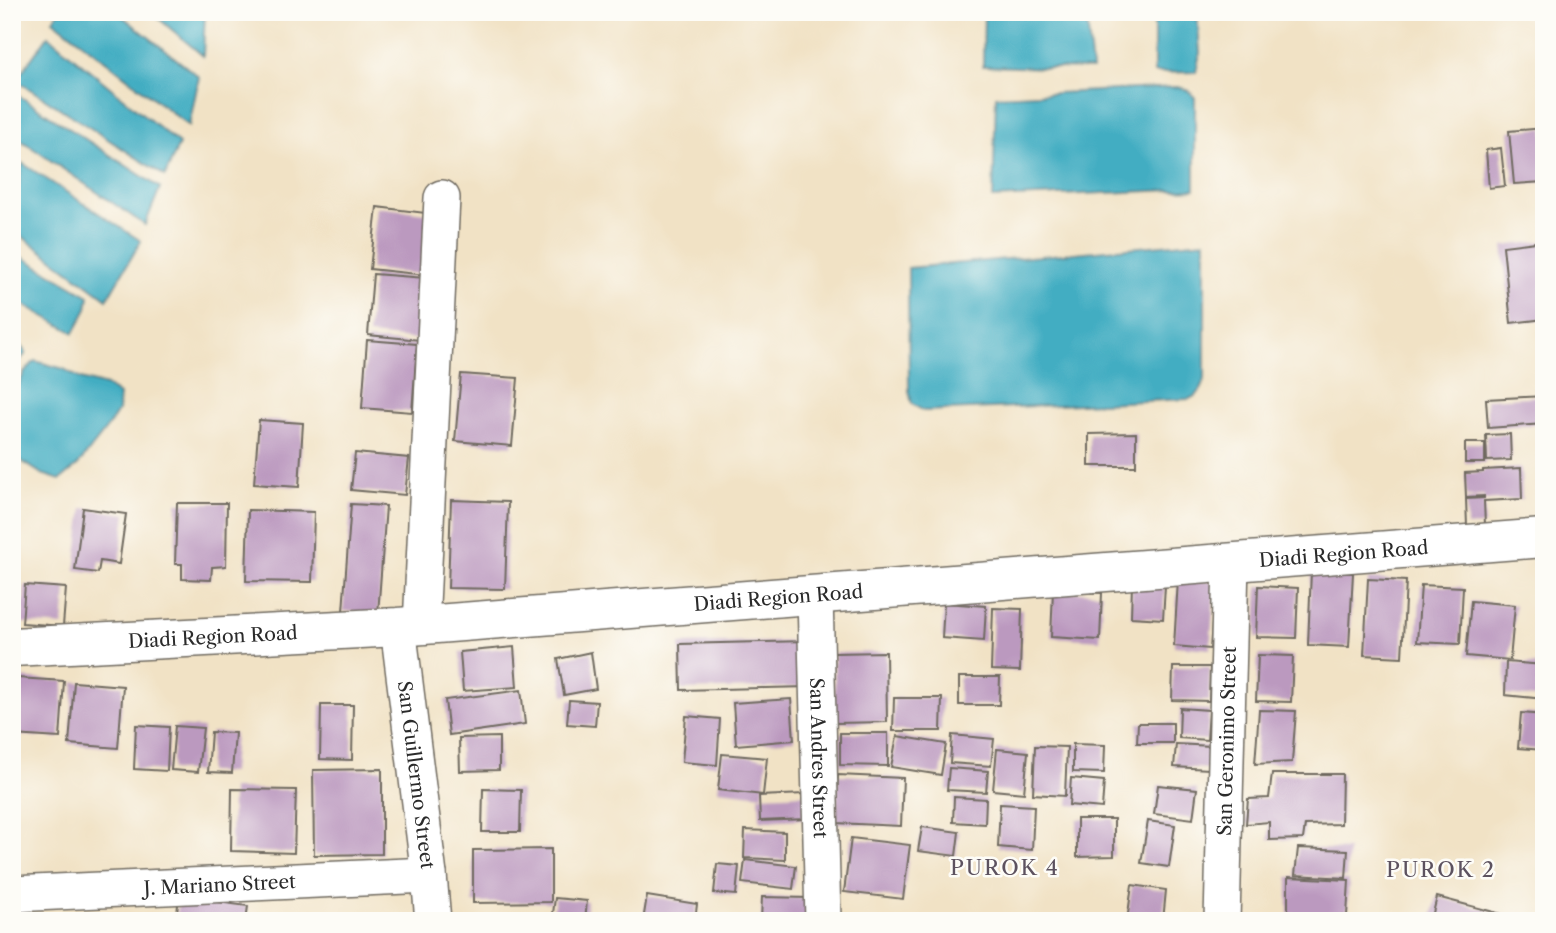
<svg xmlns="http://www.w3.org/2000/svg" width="1556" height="933" viewBox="0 0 1556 933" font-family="'Libre Caslon Text',serif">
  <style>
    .water { fill: #43adc2; stroke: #376c76; stroke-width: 2 }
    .building { fill: #bb99bf }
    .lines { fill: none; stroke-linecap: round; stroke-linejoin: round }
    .minor-casing { stroke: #706b61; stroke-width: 38 }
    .major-casing { stroke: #706b61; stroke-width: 41 }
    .minor { stroke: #fff; stroke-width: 35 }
    .major { stroke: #fff; stroke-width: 38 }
    .labels { text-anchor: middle; stroke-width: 5; stroke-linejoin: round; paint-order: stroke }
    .street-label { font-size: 19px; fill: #2b2b2b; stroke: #fdfcf7 }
    .neighbourhood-label { font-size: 21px; letter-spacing: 2px; fill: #5d525f; stroke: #fdfcf7 }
  </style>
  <rect width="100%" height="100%" fill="#fdfcf7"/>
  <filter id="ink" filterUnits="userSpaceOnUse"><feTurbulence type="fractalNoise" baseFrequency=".0143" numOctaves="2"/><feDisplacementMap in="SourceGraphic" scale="14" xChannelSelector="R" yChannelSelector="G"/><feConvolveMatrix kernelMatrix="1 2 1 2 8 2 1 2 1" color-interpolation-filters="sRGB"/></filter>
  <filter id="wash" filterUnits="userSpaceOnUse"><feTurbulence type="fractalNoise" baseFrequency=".00686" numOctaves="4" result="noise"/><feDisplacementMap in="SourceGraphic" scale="28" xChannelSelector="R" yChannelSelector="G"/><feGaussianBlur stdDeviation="1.57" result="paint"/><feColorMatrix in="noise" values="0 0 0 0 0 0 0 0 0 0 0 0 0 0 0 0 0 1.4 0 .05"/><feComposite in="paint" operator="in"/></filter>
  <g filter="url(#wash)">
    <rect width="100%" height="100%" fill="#f1e2c5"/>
    <g class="water">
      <polygon points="59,12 117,12 199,77 189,126 53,20"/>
      <polygon points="151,12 205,12 203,56"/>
      <polygon points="984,12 1086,12 1092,69 983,66"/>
      <polygon points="1154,12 1197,12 1200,53 1196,72 1154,73"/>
      <polygon points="48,36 179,144 165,176 16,80"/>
      <path d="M1176 87C1185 88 1190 90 1195 98V189L993 198 996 96Z"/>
      <polygon points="12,91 160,188 145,225 12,134"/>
      <polygon points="22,163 141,241 107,299 12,229"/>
      <path d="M1205 241V378C1203 389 1199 395 1189 399L924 411 912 404 909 391 908 268Z"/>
      <polygon points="12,251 89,296 87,309 74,333 12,298"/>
      <polygon points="12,335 26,353 12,370"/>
      <polygon points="35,361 64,369 81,379 106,386 119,395 118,411 107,428 78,465 60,480 42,474 12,455 12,399 24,373"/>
    </g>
    <g id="blocks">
      <g class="building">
        <polygon points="1544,128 1544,182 1514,184 1509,131"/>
        <polygon points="1501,148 1505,186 1489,188 1486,150"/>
        <polygon points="377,207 434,214 426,275 370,269"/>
        <polygon points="1544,241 1544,319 1511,323 1503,246"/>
        <polygon points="373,274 426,278 420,340 368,335"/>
        <polygon points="367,340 417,344 412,412 362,408"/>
        <polygon points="461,374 518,378 512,446 455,441"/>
        <polygon points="1544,396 1544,424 1488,428 1486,399"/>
        <polygon points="259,420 303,423 299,487 254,484"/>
        <polygon points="1136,433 1136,466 1089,466 1089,434"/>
        <polygon points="1510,434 1511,460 1487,461 1486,435"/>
        <rect x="1465" y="443" width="20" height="20"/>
        <polygon points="355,453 409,458 405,495 351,490"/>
        <polygon points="1521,468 1522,499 1484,501 1485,525 1467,526 1466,499 1484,498 1484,496 1466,497 1465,473 1483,472 1483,470"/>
        <polygon points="451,500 508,502 505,589 448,588"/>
        <polygon points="177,503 227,503 226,566 212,567 211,580 182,579 182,564 175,564"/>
        <polygon points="351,504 386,506 378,614 343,611"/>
        <polygon points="83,508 126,514 119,564 100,561 98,573 75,570"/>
        <polygon points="248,510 314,512 312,582 246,581"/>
        <polygon points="1311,571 1353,573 1349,647 1308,645"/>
        <polygon points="1368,579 1406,581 1402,657 1364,655"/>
        <polygon points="1178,580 1215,582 1210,649 1174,646"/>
        <polygon points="1132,584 1165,586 1163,619 1131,617"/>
        <polygon points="25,585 66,588 63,626 22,623"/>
        <polygon points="1421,585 1463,587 1460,644 1417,642"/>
        <polygon points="1258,586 1298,588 1296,638 1256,637"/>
        <polygon points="1053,591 1102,593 1100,640 1051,637"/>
        <polygon points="1471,601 1515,605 1510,660 1466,656"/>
        <polygon points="944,603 986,606 984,641 942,638"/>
        <polygon points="993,608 1022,609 1020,671 991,670"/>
        <polygon points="808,641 809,687 681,690 680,644"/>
        <polygon points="514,647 517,687 463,691 460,652"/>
        <polygon points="591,652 596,689 564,695 558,659"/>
        <polygon points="886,652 887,722 835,723 834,653"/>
        <polygon points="1258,655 1293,656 1291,702 1256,701"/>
        <polygon points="1506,662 1544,665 1544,699 1505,695"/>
        <polygon points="1173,667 1210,667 1209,701 1172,700"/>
        <polygon points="959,677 1000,677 999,705 959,705"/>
        <polygon points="17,678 64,681 60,738 13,735"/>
        <polygon points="74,682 123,686 118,748 69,744"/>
        <polygon points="521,690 525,724 449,735 445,700"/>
        <polygon points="894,698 942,698 941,731 893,731"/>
        <polygon points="791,699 794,740 736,745 733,703"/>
        <polygon points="569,700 597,702 595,726 567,724"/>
        <polygon points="321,705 353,705 352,760 320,759"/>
        <polygon points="1180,708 1209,710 1207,740 1179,738"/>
        <polygon points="1259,710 1296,711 1292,762 1255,764"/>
        <polygon points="1521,713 1544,715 1544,750 1518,748"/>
        <polygon points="686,716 720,719 717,765 682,762"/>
        <polygon points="1138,723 1173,723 1173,743 1137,743"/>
        <polygon points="136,725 169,727 167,771 134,769"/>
        <polygon points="175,726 203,728 198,772 171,770"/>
        <polygon points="211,732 235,733 232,773 208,772"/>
        <polygon points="840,733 888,733 888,766 840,765"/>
        <polygon points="952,735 994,739 991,766 950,763"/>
        <polygon points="897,736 946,744 941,775 891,767"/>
        <polygon points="499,737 499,770 460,771 459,738"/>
        <polygon points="1073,744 1105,745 1104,773 1073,772"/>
        <polygon points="1176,744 1211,746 1209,769 1174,767"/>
        <polygon points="1035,746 1067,747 1065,796 1033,794"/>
        <polygon points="997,749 1028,752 1024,793 993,790"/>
        <polygon points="722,754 767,758 763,795 718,790"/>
        <polygon points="949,768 988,771 986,792 947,790"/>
        <polygon points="382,769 382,854 314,855 313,770"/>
        <polygon points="1272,774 1342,774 1341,824 1305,825 1303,839 1269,840 1269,822 1246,824 1248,799 1269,798"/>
        <polygon points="838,775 903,778 901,826 836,823"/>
        <polygon points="1071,778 1104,781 1102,808 1069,805"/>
        <polygon points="1158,785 1197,789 1193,819 1154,814"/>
        <polygon points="232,789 296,790 294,853 231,851"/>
        <polygon points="483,789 521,790 520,832 482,832"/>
        <polygon points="805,794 806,819 760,821 759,796"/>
        <polygon points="954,797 986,799 985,824 953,822"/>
        <polygon points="1000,804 1034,806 1032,850 998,847"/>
        <polygon points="1077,819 1114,819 1114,856 1077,857"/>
        <polygon points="1148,821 1175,825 1169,867 1141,863"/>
        <polygon points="922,827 959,832 956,856 918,851"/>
        <polygon points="745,830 785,832 785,860 744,858"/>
        <polygon points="851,838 910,845 903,899 844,892"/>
        <polygon points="1298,848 1348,850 1346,878 1295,875"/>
        <polygon points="551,849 551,902 473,903 473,850"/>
        <polygon points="745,860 796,866 793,889 742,883"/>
        <polygon points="717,864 739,866 736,895 714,893"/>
        <polygon points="1288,877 1349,880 1347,916 1288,914"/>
        <polygon points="1132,885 1166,890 1163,921 1127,921"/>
        <polygon points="647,896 697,904 695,921 643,921"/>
        <polygon points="179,897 248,906 246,921 176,921"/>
        <polygon points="762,897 810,898 809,921 761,921"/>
        <polygon points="1437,897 1505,915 1503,921 1431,921"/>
        <polygon points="555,898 587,901 585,921 552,921"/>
        <polygon points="77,914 101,917 100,921 76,921"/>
      </g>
    </g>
  </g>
  <g filter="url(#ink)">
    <use href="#blocks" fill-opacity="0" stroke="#706b61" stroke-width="2"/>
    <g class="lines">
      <g class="minor-casing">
        <g id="minor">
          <path id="s1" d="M815 595 823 921"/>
          <polyline points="421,625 442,198"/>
          <path id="s2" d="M398 627 429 875 433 921"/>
          <path id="s3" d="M12 894 429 875"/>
          <path id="s4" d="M1222 921 1231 562"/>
        </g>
      </g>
      <g class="major-casing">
        <g id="major">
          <path id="s5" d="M12 647 398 627 1544 538"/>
        </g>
      </g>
      <use href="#minor" class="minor"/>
      <use href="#major" class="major"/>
    </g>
  </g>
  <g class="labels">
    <g class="street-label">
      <text dy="7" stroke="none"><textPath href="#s5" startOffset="1335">Diadi Region Road</textPath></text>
      <text dy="7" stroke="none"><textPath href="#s5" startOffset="768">Diadi Region Road</textPath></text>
      <text dy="7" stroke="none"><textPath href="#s5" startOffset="201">Diadi Region Road</textPath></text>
      <text dy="7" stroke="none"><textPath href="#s4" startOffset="180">San Geronimo Street</textPath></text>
      <text dy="7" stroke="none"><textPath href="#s1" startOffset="163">San Andres Street</textPath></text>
      <text dy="7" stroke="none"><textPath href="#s2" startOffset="149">San Guillermo Street</textPath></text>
      <text dy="7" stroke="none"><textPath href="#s3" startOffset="208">J. Mariano Street</textPath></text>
    </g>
    <g class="neighbourhood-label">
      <text x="1005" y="875">PUROK 4</text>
      <text x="1441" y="877">PUROK 2</text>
    </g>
  </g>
  <rect width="1556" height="933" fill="none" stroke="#fdfcf7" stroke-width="42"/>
</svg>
